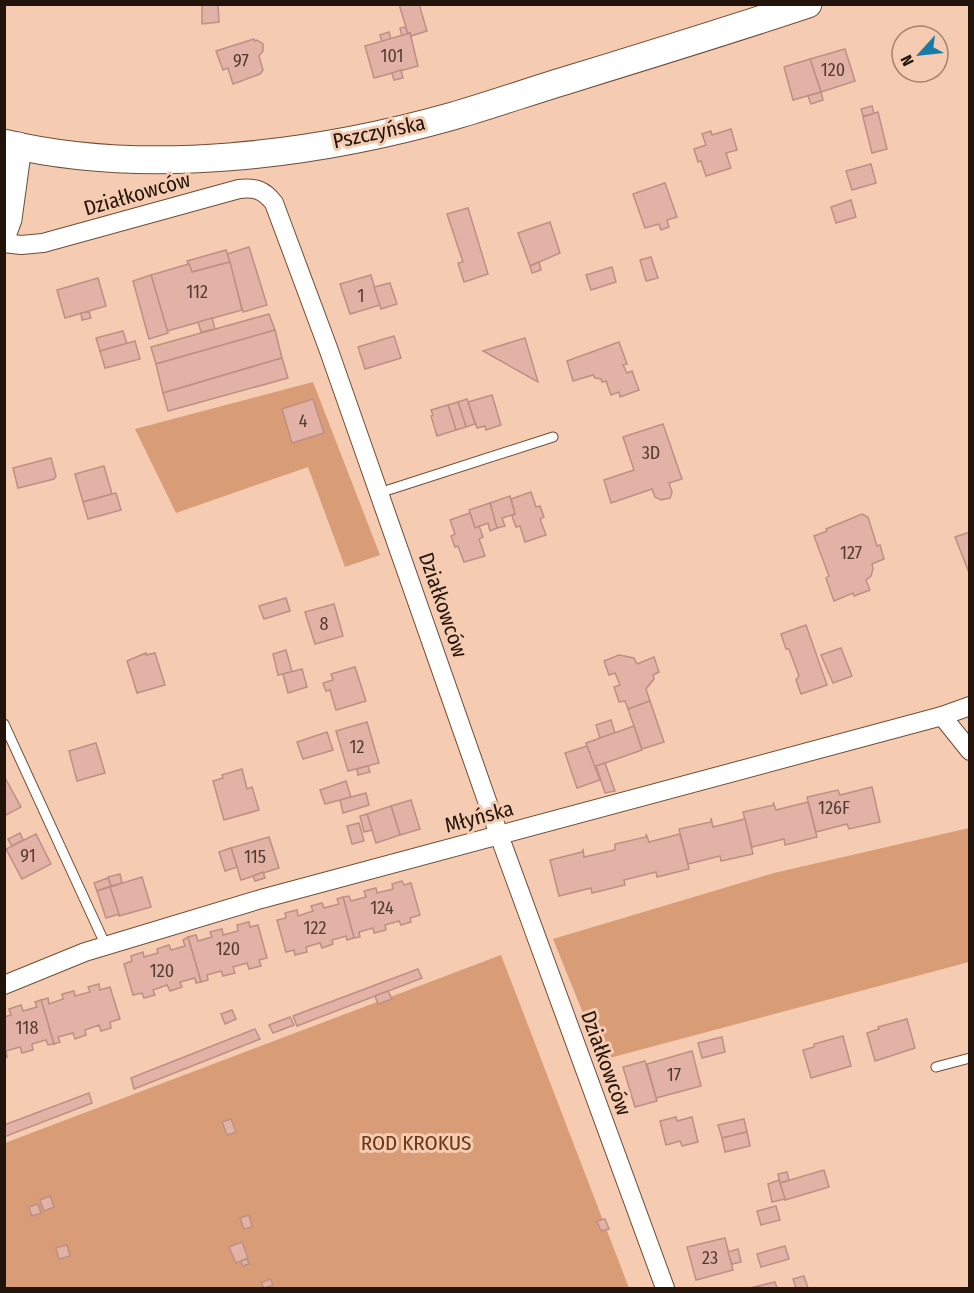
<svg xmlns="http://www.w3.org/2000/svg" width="974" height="1293" viewBox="0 0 974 1293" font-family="'Fira Sans Condensed',sans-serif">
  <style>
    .green { fill: #d89d77 }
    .building { fill: #e3b2a6; stroke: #be8f84; stroke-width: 1.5 }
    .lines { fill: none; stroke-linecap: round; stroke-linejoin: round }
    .lane-casing { stroke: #714d36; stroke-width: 11 }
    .street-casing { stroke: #714d36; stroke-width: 20 }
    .secondary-casing { stroke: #714d36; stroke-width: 29 }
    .lane { stroke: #fff; stroke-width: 9 }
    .street { stroke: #fff; stroke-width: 18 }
    .secondary { stroke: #fff; stroke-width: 27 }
    .labels { text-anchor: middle; stroke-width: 6; stroke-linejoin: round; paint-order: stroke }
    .number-label { font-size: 18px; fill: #523c31 }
    .street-label { font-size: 21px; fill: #22140a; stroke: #f5cbb1 }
    .park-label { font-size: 21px; fill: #693812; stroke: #f5cbb1 }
  </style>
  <rect width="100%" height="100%" fill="#f5cbb1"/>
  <g class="green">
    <polygon points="313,382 380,555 345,567 308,467 176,513 135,429"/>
    <polygon points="969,828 969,962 602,1060 553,939 774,873"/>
    <polygon points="501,955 629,1288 5,1288 5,1143"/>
  </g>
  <g class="building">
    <polygon points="202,4 218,4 219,22 202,24"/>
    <polygon points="399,4 419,4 427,31 411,36 410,33 408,34"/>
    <polygon points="405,27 408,34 402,36 400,28"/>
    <polygon points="389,32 391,39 382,42 380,35"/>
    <polygon points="410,33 418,66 374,78 365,46"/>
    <polygon points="254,39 255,41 257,40 263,44 263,51 259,56 263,70 260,74 233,84 228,68 223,70 216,51"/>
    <polygon points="845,49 855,81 821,92 810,59"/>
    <polygon points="810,59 821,92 793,100 784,67"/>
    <polygon points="401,70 403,78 394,80 392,73"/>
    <polygon points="821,92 823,100 811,104 808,96"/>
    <polygon points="872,106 874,114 863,116 861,109"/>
    <polygon points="878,112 887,149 872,153 863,117"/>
    <polygon points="731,129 737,150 726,153 731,168 706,176 701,161 698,162 694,149 706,145 702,134 711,131 712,135"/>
    <polygon points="871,164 876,183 852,190 846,171"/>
    <polygon points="665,183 677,217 667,220 669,227 661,230 659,224 645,228 633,194"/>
    <polygon points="851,200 856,217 836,223 831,207"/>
    <polygon points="468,208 488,274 464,282 458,263 463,262 447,214"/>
    <polygon points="550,222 560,253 530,266 518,233"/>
    <polygon points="249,247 267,305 243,312 227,254"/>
    <polygon points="226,250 230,262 192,272 187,261"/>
    <polygon points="651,257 658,278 646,281 640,260"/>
    <polygon points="230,262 242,310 167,331 151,275 189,264 192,272"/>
    <polygon points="539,262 541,270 532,273 530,266"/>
    <polygon points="612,267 616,282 591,290 586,275"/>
    <polygon points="151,275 168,333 149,339 133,281"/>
    <polygon points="371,275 380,305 350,314 340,284"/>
    <polygon points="98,278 106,306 65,318 57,290"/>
    <polygon points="390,283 397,304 381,309 374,287"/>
    <polygon points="89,312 91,318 82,320 81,313"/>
    <polygon points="269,314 275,330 156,364 151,347"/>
    <polygon points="212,318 215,329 201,332 198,322"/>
    <polygon points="275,330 282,358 163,393 156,364"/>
    <polygon points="123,331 127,344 100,351 96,338"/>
    <polygon points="394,336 401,358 365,369 358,347"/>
    <polygon points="525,338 538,382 483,351"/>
    <polygon points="135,341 140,359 105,368 100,351"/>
    <polygon points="619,342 627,364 623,365 627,373 632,371 639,390 620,397 619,392 611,395 606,381 602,382 601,379 595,378 593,375 573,381 567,361"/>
    <polygon points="282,358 288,378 168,411 163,393"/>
    <polygon points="492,395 501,425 486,430 485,426 477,428 468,402"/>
    <polygon points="313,399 324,433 292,443 282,409"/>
    <polygon points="467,399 475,424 466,427 458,402"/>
    <polygon points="458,402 466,427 456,430 448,405"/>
    <polygon points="448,405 456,430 437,436 431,416 433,415 431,410"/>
    <polygon points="663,424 682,479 669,483 672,492 670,498 661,500 655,497 652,489 611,503 604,480 634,470 623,437"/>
    <polygon points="51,458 56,476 54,479 18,488 13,468"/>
    <polygon points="104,466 112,494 83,502 75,474"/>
    <polygon points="531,492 536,507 540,506 544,517 540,519 546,535 525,542 520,526 516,527 512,516 515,514 511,499"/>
    <polygon points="116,493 121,510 88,519 83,502"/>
    <polygon points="510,496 515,514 502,518 505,526 497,528 490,503"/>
    <polygon points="490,503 497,528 490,531 488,523 475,528 469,510"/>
    <polygon points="470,513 475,528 479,526 483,537 479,539 485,556 464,562 458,546 455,547 451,536 455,534 450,520"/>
    <polygon points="862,514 868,517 877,546 880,545 884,559 872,564 873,569 871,576 866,580 870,590 854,596 853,593 834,601 826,578 829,576 814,536 827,531 826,529"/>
    <polygon points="970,532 970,575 955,537"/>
    <polygon points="286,598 290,611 264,619 259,606"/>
    <polygon points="334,604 343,636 315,644 305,612"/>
    <polygon points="806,625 827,685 801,694 796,680 799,676 789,649 786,649 781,634"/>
    <polygon points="841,648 852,676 833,683 821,655"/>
    <polygon points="286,650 292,672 278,675 273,654"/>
    <polygon points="146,653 146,655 155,653 165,685 137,693 127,661"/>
    <polygon points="619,655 634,658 637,664 654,657 659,672 653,675 654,679 646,689 650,701 628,709 625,701 619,702 614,687 620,685 615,673 609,675 604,661"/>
    <polygon points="355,667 366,701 336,710 330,690 326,691 323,683 333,680 331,674"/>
    <polygon points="302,669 307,687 288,693 283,674"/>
    <polygon points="650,701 664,742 642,749 628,709"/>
    <polygon points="611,720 615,733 600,738 596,725"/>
    <polygon points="367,722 379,763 348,771 336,731"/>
    <polygon points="634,726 642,750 594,767 586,743"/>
    <polygon points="327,732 333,750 303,759 297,742"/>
    <polygon points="96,743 105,773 77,781 69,751"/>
    <polygon points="587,746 600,780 577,788 565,753"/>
    <polygon points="605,763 615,791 605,793 596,766"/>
    <polygon points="368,766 370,772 358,775 357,769"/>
    <polygon points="242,769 247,789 252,787 259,810 224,820 213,781 223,778 222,775"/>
    <polygon points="4,776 21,807 4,816"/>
    <polygon points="346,781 351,797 325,804 320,790"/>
    <polygon points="872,787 880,822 849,829 847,824 816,832 807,797 838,790 840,795"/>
    <polygon points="366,793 369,805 343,813 340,800"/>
    <polygon points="411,800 420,829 400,835 391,806"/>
    <polygon points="773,802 776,810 808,802 817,837 785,845 784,839 752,847 743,812 774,805"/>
    <polygon points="391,806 400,835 376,843 367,814"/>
    <polygon points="367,814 372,830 364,832 360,816"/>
    <polygon points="711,818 713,827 745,819 753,854 721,861 720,856 688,864 679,829 711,822"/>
    <polygon points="359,823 364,841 352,844 347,826"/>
    <polygon points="20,833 23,840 12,846 8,839"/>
    <polygon points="36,834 51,864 22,879 6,849"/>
    <polygon points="646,834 649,842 680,834 689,869 657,877 656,872 624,880 625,885 592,893 591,888 559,896 550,860 582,852 583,850 584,857 615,850 615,844 646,837"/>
    <polygon points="269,837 279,868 241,880 231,848"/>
    <polygon points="231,848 237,867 225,871 219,852"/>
    <polygon points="263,872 265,878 255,881 253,876"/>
    <polygon points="120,874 122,883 111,886 108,877"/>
    <polygon points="142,877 151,907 119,916 110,887"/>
    <polygon points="108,878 111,886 97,891 94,883"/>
    <polygon points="402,881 404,885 411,883 420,915 410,918 411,922 401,925 399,921 385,925 386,930 374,933 373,928 359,932 360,937 354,938 343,897 349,896 351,901 366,897 364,891 376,888 377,893 393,889 392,884"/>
    <polygon points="110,887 119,914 106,918 97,891"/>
    <polygon points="343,897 354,938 347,940 346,936 332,940 333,944 322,948 320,943 306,947 307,952 295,955 294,950 286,952 277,920 286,918 285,913 297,910 298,916 313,911 311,906 322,903 324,908 339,904 337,899"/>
    <polygon points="249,922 250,927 258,925 267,958 259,960 261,966 249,969 247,963 233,967 235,973 223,976 221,971 207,975 208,980 201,982 188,937 196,935 198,941 212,937 210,932 222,929 223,935 238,931 237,925"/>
    <polygon points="188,937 201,982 196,983 195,978 180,982 182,987 170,991 167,985 153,990 155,995 144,998 142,993 133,995 124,964 132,961 131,956 143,952 144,957 158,953 157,949 169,945 171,950 185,946 183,940"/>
    <polygon points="418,969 422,978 297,1026 293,1016"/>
    <polygon points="99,984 100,990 110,987 120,1019 110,1022 111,1028 101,1031 99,1025 85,1030 86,1035 75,1039 73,1033 58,1037 60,1042 54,1044 41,1000 48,998 49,1004 63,999 62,994 74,991 75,996 90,992 88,987"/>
    <polygon points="388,991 392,999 378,1004 375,996"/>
    <polygon points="41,1000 54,1044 48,1045 46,1040 32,1044 33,1050 22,1053 20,1047 6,1051 7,1057 4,1058 4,1017 11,1015 9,1009 21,1005 23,1011 37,1007 35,1002"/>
    <polygon points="232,1010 236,1019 225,1024 221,1014"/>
    <polygon points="290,1017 294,1025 273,1033 269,1025"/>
    <polygon points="907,1019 915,1048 875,1061 867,1033 879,1029 878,1027"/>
    <polygon points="255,1029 260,1039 134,1089 131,1078"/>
    <polygon points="843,1036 851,1066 811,1078 803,1050 814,1047 814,1044"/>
    <polygon points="722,1037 725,1052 702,1058 698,1043"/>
    <polygon points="692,1051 701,1086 656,1098 647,1064"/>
    <polygon points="645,1061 657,1101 635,1107 623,1067"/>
    <polygon points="89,1093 92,1103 4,1137 4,1125"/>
    <polygon points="676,1117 677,1121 692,1117 698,1142 682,1146 680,1141 666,1145 660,1121"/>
    <polygon points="231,1119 236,1132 227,1135 222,1122"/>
    <polygon points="744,1119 747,1132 722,1138 718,1125"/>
    <polygon points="747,1132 750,1146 725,1152 722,1138"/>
    <polygon points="824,1170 829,1187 785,1200 780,1183"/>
    <polygon points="787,1172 789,1180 780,1183 778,1174"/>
    <polygon points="779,1180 785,1199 772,1202 768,1184"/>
    <polygon points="50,1196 54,1207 44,1211 40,1200"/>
    <polygon points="38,1204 41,1213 32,1216 29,1207"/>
    <polygon points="776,1206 780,1220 761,1225 757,1211"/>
    <polygon points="249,1215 252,1227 244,1229 240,1218"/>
    <polygon points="605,1219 609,1229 601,1231 597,1221"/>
    <polygon points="725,1238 733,1270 696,1280 687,1247"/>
    <polygon points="242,1242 248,1258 236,1263 229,1247"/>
    <polygon points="67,1245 70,1256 59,1259 56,1248"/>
    <polygon points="785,1246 789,1259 761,1267 757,1254"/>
    <polygon points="738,1249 741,1262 732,1264 728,1252"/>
    <polygon points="247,1259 249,1264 243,1266 241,1261"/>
    <polygon points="804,1276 808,1288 796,1288 793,1279"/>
    <polygon points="270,1279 273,1285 264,1288 261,1283"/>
    <polygon points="775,1282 777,1288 750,1288"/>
  </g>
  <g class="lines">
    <g class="lane-casing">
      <g id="lane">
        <polyline points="379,493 553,437"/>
        <polyline points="4,724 106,946"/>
        <polyline points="936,1067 970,1058"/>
      </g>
    </g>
    <g class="street-casing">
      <g id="street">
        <path d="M4 243 21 245 43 243 239 189C255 187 264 190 274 203L328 348 499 835 665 1288"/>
        <polyline points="942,716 970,751"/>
        <polyline points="4,985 85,952 261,899 942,716 970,706"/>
      </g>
    </g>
    <g class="secondary-casing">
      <g id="secondary">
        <path d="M4 143C145 177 315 155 453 116 494 104 534 90 574 78 652 54 730 30 808 4"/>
        <polyline points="4,230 8,219 18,146"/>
      </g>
    </g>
    <use href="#lane" class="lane"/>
    <use href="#street" class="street"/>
    <use href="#secondary" class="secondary"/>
  </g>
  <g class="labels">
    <g class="number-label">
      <text x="392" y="62">101</text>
      <text x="241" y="67">97</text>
      <text x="833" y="76">120</text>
      <text x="197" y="298">112</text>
      <text x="361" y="302">1</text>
      <text x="303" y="427">4</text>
      <text x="651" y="459">3D</text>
      <text x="851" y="559">127</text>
      <text x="324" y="630">8</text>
      <text x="357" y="753">12</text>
      <text x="834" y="814">126F</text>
      <text x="28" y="862">91</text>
      <text x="255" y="863">115</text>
      <text x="382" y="914">124</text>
      <text x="315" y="934">122</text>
      <text x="228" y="955">120</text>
      <text x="162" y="977">120</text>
      <text x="27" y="1034">118</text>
      <text x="674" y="1081">17</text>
      <text x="710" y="1264">23</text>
    </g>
    <g class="street-label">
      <text transform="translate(379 132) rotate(-12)" y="7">Pszczyńska</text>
      <text transform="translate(137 194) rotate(-16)" y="7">Działkowców</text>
      <text transform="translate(443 605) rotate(71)" y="7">Działkowców</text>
      <text transform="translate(479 817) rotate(-15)" y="7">Młyńska</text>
      <text transform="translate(606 1063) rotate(70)" y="7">Działkowców</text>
    </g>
    <g class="park-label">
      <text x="416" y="1150">ROD KROKUS</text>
    </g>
  </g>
  <rect width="974" height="1293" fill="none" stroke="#22140a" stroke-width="12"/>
  <g transform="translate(920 54) rotate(243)"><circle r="28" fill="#f5cbb1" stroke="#a1826e" stroke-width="1.5"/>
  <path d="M0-4.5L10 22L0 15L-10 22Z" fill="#197ba7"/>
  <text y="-9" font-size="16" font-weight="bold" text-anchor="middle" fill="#22140a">N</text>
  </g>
</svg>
